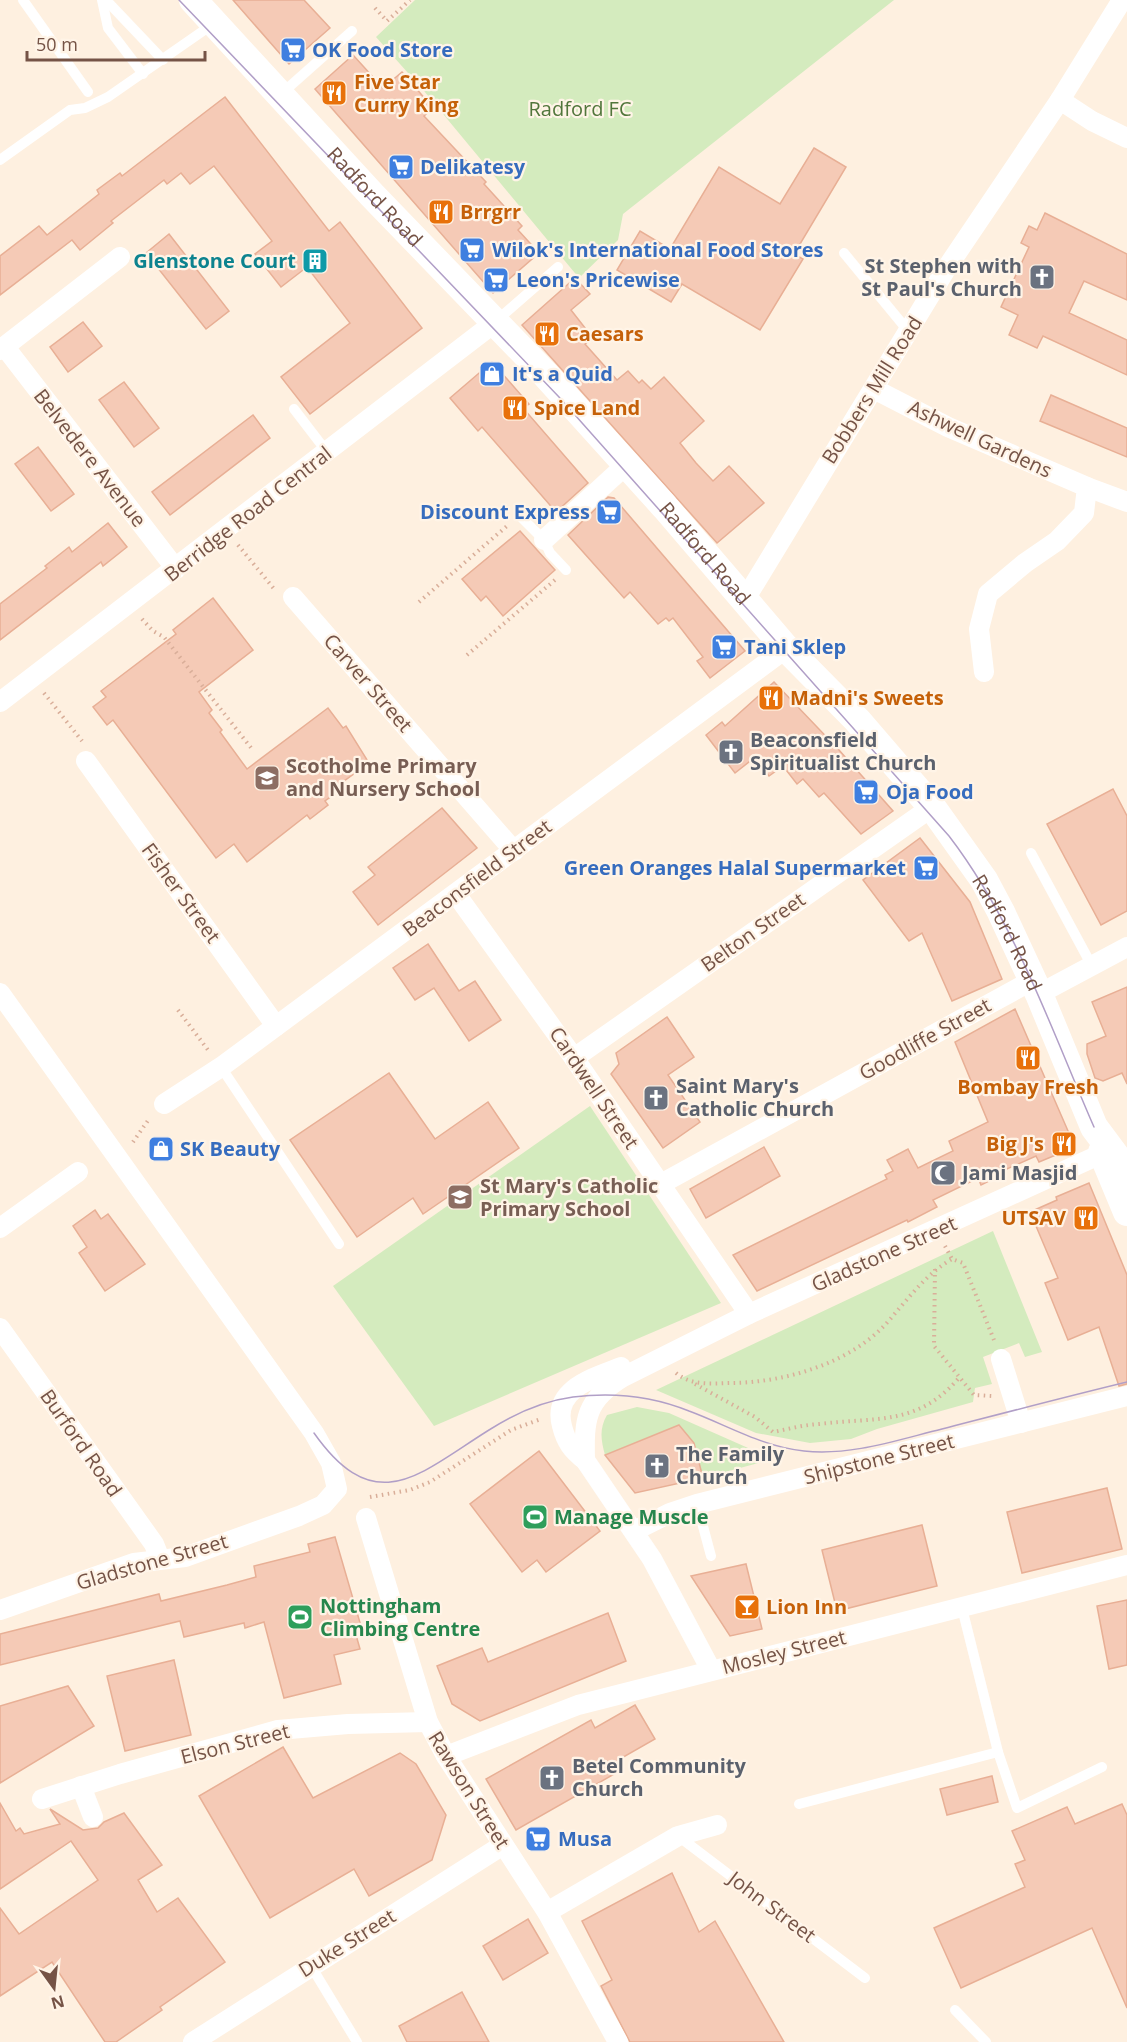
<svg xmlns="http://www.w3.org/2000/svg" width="1127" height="2042" viewBox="0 0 1127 2042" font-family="'Open Sans',sans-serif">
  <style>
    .green { fill: #d4ebbe }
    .building { fill: #f5cab6; stroke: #e8af95; stroke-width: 1.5 }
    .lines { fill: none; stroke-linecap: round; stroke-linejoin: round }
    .path { stroke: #d9ae99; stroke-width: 4; stroke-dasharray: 1.5 4.5; stroke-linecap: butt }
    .lane { stroke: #fff; stroke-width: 10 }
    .street { stroke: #fff; stroke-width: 20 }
    .secondary { stroke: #fff; stroke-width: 28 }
    .tram { stroke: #b19fc7; stroke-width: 1.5 }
    .labels { text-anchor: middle; stroke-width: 4.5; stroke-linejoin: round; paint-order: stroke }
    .shop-label { font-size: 20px; font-weight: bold; fill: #366cbe; stroke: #fff4e7; text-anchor: start }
    .food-label { font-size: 20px; font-weight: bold; fill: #c56008; stroke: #fff4e7; text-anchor: start }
    .park-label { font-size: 20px; fill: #51763b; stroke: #fff4e7 }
    .street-label { font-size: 20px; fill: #755346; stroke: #fff4e7 }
    .culture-label { font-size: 20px; font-weight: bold; fill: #0d838f; stroke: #fff4e7; text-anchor: end }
    .worship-label { font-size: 20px; font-weight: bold; fill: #5b616d; stroke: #fff4e7; text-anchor: start }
    .education-label { font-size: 20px; font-weight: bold; fill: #785e54; stroke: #fff4e7; text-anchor: start }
    .leisure-label { font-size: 20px; font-weight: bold; fill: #27864d; stroke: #fff4e7; text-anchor: start }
  </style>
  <rect width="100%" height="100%" fill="#fef0e0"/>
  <g class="green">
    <polygon points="415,0 894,0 623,214 618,240 579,278 424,91 376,37"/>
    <polygon points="590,1106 721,1303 434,1426 333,1286"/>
    <polygon points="993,1231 1042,1352 1025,1357 1019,1343 983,1357 992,1384 975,1388 973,1402 877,1429 851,1439 810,1443 756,1433 656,1390"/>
    <path d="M637 1407 669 1413 773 1459 703 1478 694 1443 679 1425 605 1455C601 1440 599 1429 607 1415Z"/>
  </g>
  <g class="building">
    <polygon points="233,0 304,0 330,28 289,64"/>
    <polygon points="353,55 383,88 402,72 433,108 424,116 486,182 484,184 522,226 518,230 539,253 493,293 315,89"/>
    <polygon points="225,97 329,231 340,222 422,328 310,414 281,377 350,323 307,267 281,287 255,254 272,241 214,166 190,184 181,173 167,184 164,180 111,221 113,223 80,250 72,240 0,295 0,256 39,226 47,235 99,194 97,190 120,173 122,176"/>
    <polygon points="814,148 846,167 794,254 803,259 760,330 682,284 671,302 617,270 640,231 670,249 719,167 780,204"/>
    <polygon points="1045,213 1127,254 1127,300 1084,281 1069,313 1127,340 1127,375 1043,336 1037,348 1009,335 1018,315 1001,307 1029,247 1021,243 1029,226 1037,230"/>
    <polygon points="169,234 229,311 206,329 146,253"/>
    <polygon points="575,278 590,294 571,310 593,338 585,344 617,380 628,371 639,383 642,380 651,389 664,377 704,421 680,443 696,463 713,481 729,466 764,503 717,543 522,325"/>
    <polygon points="83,322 102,346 68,372 50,347"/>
    <polygon points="492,362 529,404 523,408 588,483 556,512 482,427 478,431 450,398"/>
    <polygon points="124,382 159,428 134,447 99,400"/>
    <polygon points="1051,395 1127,428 1127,457 1040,421"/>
    <polygon points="253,415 270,438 170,515 152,492"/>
    <polygon points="38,447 74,494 51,511 15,464"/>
    <polygon points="608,497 614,498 745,651 710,678 697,661 703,657 673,618 669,621 666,618 658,624 630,592 624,598 568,535"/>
    <polygon points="108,523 127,547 103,566 101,562 0,640 0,604 47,568 45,566 69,547 72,552"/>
    <polygon points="520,531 555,570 503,616 486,596 481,601 462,579"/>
    <polygon points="213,598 253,650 199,692 212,710 209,713 222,730 220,732 247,769 328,708 343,728 346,726 369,763 340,784 343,788 325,801 328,805 310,819 307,815 247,862 234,844 216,858 113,720 107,725 93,707 106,697 101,691 176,634 173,630"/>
    <polygon points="774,682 839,750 893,811 861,834 824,793 819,797 803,779 797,784 783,766 769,776 754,758 735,773 706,735 722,722 725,726"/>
    <polygon points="1113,789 1127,816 1127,911 1101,925 1047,824"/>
    <polygon points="442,808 477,848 378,925 353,892 375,875 368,867"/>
    <polygon points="920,838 970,902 1002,979 952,1001 922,933 909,941 863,880"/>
    <polygon points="428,944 459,991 475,981 501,1020 469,1041 434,988 415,1000 393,968"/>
    <polygon points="1127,987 1127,1084 1122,1073 1103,1081 1095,1078 1087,1054 1087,1044 1106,1036 1092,1002"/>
    <polygon points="1015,1009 1075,1147 1039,1162 1036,1156 998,1173 999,1176 981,1185 978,1178 933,1200 937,1207 908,1222 907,1220 757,1291 733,1255 887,1179 885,1175 893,1171 887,1160 908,1149 918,1168 953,1151 949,1141 988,1122 955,1042"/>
    <polygon points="667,1017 694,1057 668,1075 700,1122 663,1148 611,1074 619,1064 616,1053"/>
    <polygon points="389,1073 435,1139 488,1102 519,1148 423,1214 413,1198 357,1237 290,1140"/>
    <polygon points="764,1147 780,1176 706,1218 690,1189"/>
    <polygon points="1089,1183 1127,1275 1127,1384 1119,1386 1099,1327 1068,1340 1045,1283 1058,1278 1030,1212 1057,1200 1056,1197"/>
    <polygon points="95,1210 101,1219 108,1214 145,1264 105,1291 79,1253 87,1247 73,1226"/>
    <polygon points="679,1425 694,1443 703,1478 635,1493 605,1455"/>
    <polygon points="539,1451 600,1531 546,1572 537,1560 522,1572 470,1504"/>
    <polygon points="1107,1488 1122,1549 1022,1573 1007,1512"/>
    <polygon points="922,1525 937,1586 837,1611 822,1550"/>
    <polygon points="335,1537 363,1633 356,1635 360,1649 334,1655 341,1684 284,1698 264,1622 245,1628 244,1623 184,1637 180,1621 0,1665 0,1634 159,1594 161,1601 227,1585 256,1577 254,1566 310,1552 308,1544"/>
    <polygon points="746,1564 762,1629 730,1636 691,1576"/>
    <polygon points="1127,1600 1127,1665 1109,1669 1097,1606"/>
    <polygon points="608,1613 626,1661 480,1721 452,1704 437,1666 482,1648 488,1662"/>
    <polygon points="174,1660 191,1735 125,1751 107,1676"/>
    <polygon points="68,1686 94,1726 0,1783 0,1706"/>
    <polygon points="635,1705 655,1739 618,1760 623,1769 516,1830 486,1779 591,1720 595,1728"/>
    <polygon points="283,1747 313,1798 400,1753 416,1764 446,1815 432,1860 369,1896 354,1869 270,1918 199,1796"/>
    <polygon points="992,1776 998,1802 947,1815 940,1789"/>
    <polygon points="0,1803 16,1831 20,1828 24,1834 60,1824 50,1809 83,1830 98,1828 104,1822 124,1813 162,1865 138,1880 157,1912 178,1898 225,1962 160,2007 162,2010 116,2042 105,2042 52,1962 0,1996 0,1908 19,1934 98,1880 71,1841 0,1889"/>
    <polygon points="1122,1804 1127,1815 1127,2008 1092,1928 961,1988 934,1928 1025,1887 1015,1864 1025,1860 1012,1831 1067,1807 1075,1824"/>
    <polygon points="672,1873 699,1932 715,1921 784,2042 630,2042 601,1986 612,1980 582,1921"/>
    <polygon points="528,1919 548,1953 503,1980 483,1946"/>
    <polygon points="462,1992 489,2042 407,2042 399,2026"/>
  </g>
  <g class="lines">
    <g class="path">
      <polyline points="375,8 387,21 410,0"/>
      <polyline points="238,545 275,590"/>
      <polyline points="419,602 507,526"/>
      <polyline points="142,619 153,631 164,637 252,749"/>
      <polyline points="467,655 555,580"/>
      <polyline points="44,693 82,741"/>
      <polyline points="178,1010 208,1050"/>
      <polyline points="133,1142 149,1119"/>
      <polyline points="945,1246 952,1259 963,1263 994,1340"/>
      <polyline points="935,1269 934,1346 974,1395 992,1396"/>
      <path d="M676 1373C693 1387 713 1383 733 1383 785 1382 847 1364 884 1326 906 1302 923 1276 952 1259"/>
      <path d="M695 1384 755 1417 773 1432C788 1429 803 1425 819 1424 876 1417 917 1426 958 1379"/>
      <polyline points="370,1497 410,1490 430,1482 511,1430 541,1419"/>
    </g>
    <g class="lane">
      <polyline points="23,0 88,92"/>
      <polyline points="102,0 108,28 143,74"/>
      <polyline points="106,0 163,60"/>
      <polyline points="280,95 352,31"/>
      <polyline points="0,160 70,110 85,108 108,97 213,24"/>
      <polyline points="844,253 909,332"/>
      <polyline points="495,322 558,267"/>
      <polyline points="294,409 327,452"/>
      <polyline points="520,516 544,540 550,553 566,570"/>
      <polyline points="1031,853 1092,966"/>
      <polyline points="221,1067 339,1244"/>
      <polyline points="697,1504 711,1556"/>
      <polyline points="998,1752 1017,1808 1102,1767"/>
      <polyline points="799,1804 998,1752 962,1608"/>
      <polyline points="678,1836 865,1978"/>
      <polyline points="311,1966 357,2042"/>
      <polyline points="955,2010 986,2042"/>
    </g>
    <g class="street">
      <polyline points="1060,100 1092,121 1127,138"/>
      <polyline points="5,347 176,569"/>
      <polyline points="0,350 120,257"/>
      <polyline points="874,389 948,427 1087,487 1084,513 1057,541 1025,563 988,594 979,629 984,672"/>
      <polyline points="1087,487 1127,502"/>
      <polyline points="544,540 627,464"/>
      <polyline points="293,597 514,851"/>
      <polyline points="744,601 946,269 1060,100 1122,0"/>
      <polyline points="0,702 494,323"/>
      <polyline points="86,761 276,1026"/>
      <polyline points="456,894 574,1058 749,1314"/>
      <polyline points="0,993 314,1433 331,1463 337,1489 323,1505 299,1516 185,1557 134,1563 0,1610"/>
      <polyline points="1039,994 1127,947"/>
      <polyline points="574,1058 932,807"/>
      <polyline points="164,1104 221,1067 784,650 784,646"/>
      <polyline points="659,1185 1033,980"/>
      <polyline points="0,1228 78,1172"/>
      <polyline points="0,1328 154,1544 160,1559"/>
      <polyline points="1001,1359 1021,1423"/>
      <path d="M621 1367C593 1378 552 1389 562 1426 566 1442 572 1450 585 1460L652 1559 711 1670"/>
      <path d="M585 1460C584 1420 585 1400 623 1377L749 1314 1110 1150"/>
      <polyline points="366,1518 428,1722 446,1756 547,1912 618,2042"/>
      <polyline points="634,1531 670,1513 697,1504 1127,1396"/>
      <polyline points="446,1756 578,1705 1127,1565"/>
      <polyline points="81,1786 93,1817"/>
      <polyline points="42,1799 120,1774 278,1730 348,1724 428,1722"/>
      <polyline points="547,1912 678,1836 717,1825"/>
      <polyline points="193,2042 503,1845"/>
    </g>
    <g class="secondary">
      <path id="s1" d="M193 0 372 195 545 374 665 507 784 646 857 720 932 807 984 880 1001 912 1039 994 1094 1127 1127 1171"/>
      <polyline points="1102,1152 1127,1212"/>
    </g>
    <g class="tram">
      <path id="s2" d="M179 0 559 397 949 836C1015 922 1051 1029 1094 1127"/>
      <path d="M314 1433C376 1521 420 1473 489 1430 514 1414 543 1401 573 1397 613 1392 652 1396 689 1411 727 1425 763 1447 804 1451 851 1456 897 1440 942 1429 1004 1413 1065 1397 1127 1382"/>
    </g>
  </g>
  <defs>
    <g id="supermarket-square" transform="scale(1.35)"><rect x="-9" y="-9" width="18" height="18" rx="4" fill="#3f7fe0" stroke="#fff4e7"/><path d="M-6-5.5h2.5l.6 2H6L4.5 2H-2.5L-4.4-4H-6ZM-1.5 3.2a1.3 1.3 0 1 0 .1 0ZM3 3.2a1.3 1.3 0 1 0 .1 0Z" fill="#fff"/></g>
    <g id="restaurant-square" transform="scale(1.35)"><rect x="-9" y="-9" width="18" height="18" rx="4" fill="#e8710a" stroke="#fff4e7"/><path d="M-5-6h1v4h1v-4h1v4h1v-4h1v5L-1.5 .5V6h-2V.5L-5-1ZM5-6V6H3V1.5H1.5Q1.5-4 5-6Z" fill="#fff"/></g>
    <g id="building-square" transform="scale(1.35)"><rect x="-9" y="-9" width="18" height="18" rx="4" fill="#0f9aa8" stroke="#fff4e7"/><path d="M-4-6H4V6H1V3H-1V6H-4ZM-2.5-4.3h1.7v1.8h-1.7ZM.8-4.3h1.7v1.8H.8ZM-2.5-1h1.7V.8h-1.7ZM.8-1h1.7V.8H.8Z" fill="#fff"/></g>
    <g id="church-square" transform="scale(1.35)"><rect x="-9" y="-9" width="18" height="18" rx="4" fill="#6b7280" stroke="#fff4e7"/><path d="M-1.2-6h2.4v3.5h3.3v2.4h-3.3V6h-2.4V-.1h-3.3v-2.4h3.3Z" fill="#fff"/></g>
    <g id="shop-square" transform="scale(1.35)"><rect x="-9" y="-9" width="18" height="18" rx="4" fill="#3f7fe0" stroke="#fff4e7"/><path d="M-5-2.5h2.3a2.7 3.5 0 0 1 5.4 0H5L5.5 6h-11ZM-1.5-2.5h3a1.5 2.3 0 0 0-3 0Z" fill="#fff"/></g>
    <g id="school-square" transform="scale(1.35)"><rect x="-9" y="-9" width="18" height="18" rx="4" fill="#8d6e63" stroke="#fff4e7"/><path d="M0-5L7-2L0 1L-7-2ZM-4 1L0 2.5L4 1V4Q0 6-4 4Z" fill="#fff"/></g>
    <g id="mosque-square" transform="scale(1.35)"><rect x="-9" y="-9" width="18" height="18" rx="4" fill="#6b7280" stroke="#fff4e7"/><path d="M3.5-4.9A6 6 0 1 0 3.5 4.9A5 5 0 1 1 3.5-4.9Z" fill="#fff"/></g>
    <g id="stadium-square" transform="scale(1.35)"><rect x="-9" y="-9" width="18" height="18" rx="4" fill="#2e9e5b" stroke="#fff4e7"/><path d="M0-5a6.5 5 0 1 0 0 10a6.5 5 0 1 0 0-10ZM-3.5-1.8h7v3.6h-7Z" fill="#fff"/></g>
    <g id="bar-square" transform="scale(1.35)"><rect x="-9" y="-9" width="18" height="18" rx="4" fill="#e8710a" stroke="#fff4e7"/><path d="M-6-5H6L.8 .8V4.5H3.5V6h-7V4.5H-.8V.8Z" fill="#fff"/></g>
  </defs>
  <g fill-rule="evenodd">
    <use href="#supermarket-square" x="293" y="50"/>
    <use href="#restaurant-square" x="334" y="93"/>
    <use href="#supermarket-square" x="401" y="167"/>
    <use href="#restaurant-square" x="441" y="212"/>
    <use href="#supermarket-square" x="472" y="250"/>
    <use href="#building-square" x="315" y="261"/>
    <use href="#church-square" x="1042" y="277"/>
    <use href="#supermarket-square" x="496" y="280"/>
    <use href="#restaurant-square" x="547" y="334"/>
    <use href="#shop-square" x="492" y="374"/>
    <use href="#restaurant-square" x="515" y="408"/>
    <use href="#supermarket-square" x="609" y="512"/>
    <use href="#supermarket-square" x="724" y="647"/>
    <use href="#restaurant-square" x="771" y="698"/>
    <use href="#church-square" x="731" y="752"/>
    <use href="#school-square" x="267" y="778"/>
    <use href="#supermarket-square" x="866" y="792"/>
    <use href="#supermarket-square" x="926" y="868"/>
    <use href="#restaurant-square" x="1028" y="1058"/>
    <use href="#church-square" x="656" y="1098"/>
    <use href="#restaurant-square" x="1064" y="1144"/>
    <use href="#shop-square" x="161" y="1149"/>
    <use href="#mosque-square" x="943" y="1173"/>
    <use href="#school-square" x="460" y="1197"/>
    <use href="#restaurant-square" x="1086" y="1218"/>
    <use href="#church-square" x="657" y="1466"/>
    <use href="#stadium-square" x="535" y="1517"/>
    <use href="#bar-square" x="747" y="1607"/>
    <use href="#stadium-square" x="300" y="1617"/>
    <use href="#church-square" x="552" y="1778"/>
    <use href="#supermarket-square" x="538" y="1839"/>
  </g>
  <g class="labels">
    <g class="shop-label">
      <text x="312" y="57">OK Food Store</text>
      <text x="420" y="174">Delikatesy</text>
      <text x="492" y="257">Wilok's International Food Stores</text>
      <text x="516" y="287">Leon's Pricewise</text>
      <text x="512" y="381">It's a Quid</text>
      <text x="590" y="519" text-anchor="end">Discount Express</text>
      <text x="744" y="654">Tani Sklep</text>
      <text x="886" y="799">Oja Food</text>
      <text x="906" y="875" text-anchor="end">Green Oranges Halal Supermarket</text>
      <text x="180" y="1156">SK Beauty</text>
      <text x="558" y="1846">Musa</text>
    </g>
    <g class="food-label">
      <text x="354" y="89">Five Star<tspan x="354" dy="23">Curry King</tspan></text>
      <text x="460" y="219">Brrgrr</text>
      <text x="566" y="341">Caesars</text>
      <text x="534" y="415">Spice Land</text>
      <text x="790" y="705">Madni's Sweets</text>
      <text x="1028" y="1094" text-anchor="middle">Bombay Fresh</text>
      <text x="1044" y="1151" text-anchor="end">Big J's</text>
      <text x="1066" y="1225" text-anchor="end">UTSAV</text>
      <text x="766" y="1614">Lion Inn</text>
    </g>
    <g class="park-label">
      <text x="580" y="116">Radford FC</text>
    </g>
    <g class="street-label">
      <text dy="7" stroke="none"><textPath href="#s1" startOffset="268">Radford Road</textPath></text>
      <text transform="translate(872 390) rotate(-58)" y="7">Bobbers Mill Road</text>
      <text transform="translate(980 439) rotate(25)" y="7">Ashwell Gardens</text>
      <text transform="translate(90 458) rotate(52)" y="7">Belvedere Avenue</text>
      <text transform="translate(248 514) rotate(-38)" y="7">Berridge Road Central</text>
      <text dy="7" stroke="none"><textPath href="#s1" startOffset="754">Radford Road</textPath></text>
      <text transform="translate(368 683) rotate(49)" y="7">Carver Street</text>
      <text transform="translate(477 878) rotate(-37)" y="7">Beaconsfield Street</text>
      <text transform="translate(181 893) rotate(54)" y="7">Fisher Street</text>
      <text transform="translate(753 932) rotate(-35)" y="7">Belton Street</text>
      <text dy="7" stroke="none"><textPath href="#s2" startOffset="1250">Radford Road</textPath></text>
      <text transform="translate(925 1039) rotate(-29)" y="7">Goodliffe Street</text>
      <text transform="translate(594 1088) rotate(56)" y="7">Cardwell Street</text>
      <text transform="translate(884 1254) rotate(-24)" y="7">Gladstone Street</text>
      <text transform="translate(81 1443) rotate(55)" y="7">Burford Road</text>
      <text transform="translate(879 1459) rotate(-14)" y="7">Shipstone Street</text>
      <text transform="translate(152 1562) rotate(-16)" y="7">Gladstone Street</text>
      <text transform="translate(784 1652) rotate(-14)" y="7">Mosley Street</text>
      <text transform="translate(235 1744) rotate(-14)" y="7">Elson Street</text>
      <text transform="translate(469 1790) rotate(58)" y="7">Rawson Street</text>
      <text transform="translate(772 1907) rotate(37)" y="7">John Street</text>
      <text transform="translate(347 1943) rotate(-32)" y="7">Duke Street</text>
    </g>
    <g class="culture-label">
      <text x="296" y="268">Glenstone Court</text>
    </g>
    <g class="worship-label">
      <text x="1022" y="273" text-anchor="end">St Stephen with<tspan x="1022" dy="23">St Paul's Church</tspan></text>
      <text x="750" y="747">Beaconsfield<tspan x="750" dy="23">Spiritualist Church</tspan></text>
      <text x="676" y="1093">Saint Mary's<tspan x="676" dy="23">Catholic Church</tspan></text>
      <text x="962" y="1180">Jami Masjid</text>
      <text x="676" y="1461">The Family<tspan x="676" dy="23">Church</tspan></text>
      <text x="572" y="1773">Betel Community<tspan x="572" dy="23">Church</tspan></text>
    </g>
    <g class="education-label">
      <text x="286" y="773">Scotholme Primary<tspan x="286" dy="23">and Nursery School</tspan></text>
      <text x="480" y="1193">St Mary's Catholic<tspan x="480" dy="23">Primary School</tspan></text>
    </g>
    <g class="leisure-label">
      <text x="554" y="1524">Manage Muscle</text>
      <text x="320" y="1613">Nottingham<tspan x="320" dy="23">Climbing Centre</tspan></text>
    </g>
  </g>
  <g transform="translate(54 1988) rotate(165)" stroke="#fff4e7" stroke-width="4.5" paint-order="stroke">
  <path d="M0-4.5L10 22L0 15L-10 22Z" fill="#755346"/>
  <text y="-9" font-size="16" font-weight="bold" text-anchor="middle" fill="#755346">N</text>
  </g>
  <path d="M27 51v9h178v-9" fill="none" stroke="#755346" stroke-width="3"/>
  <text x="36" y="51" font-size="18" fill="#755346" stroke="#fff4e7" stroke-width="4.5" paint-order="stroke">50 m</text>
</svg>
